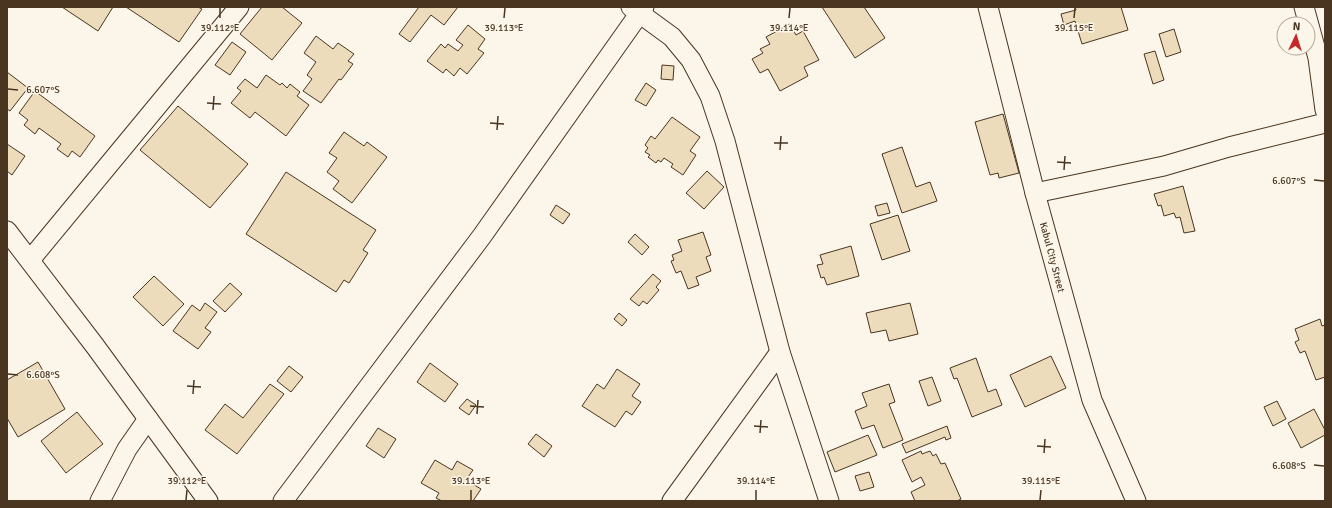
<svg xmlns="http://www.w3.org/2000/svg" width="1332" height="508" viewBox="0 0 1332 508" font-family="Signika,sans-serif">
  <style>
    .building { fill: #ecdcbc; stroke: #4a3520 }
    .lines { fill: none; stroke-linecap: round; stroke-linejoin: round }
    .minor-casing { stroke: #4a3520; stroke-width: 21 }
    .minor { stroke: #fbf6e9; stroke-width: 19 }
    .ticks { fill: none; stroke: #4a3520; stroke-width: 1.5 }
    .labels { text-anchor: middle; stroke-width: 3; stroke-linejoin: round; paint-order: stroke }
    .street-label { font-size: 10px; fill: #4a3520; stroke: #fbf6e9 }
    .ticks-label { font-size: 10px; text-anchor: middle; fill: #4a3520; stroke: #fbf6e9; stroke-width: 3; stroke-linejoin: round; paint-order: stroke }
  </style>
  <rect width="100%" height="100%" fill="#fbf6e9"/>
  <g class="building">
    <polygon points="62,7 113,7 98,31"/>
    <polygon points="126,7 198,7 202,9 179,42"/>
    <polygon points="262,7 282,7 302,23 272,60 240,34"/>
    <polygon points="419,7 458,7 444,25 431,15 410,42 399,34"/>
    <polygon points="822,7 864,7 885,38 855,58"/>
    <polygon points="1075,7 1121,7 1128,30 1082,44 1075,21 1064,25 1061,14 1076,10"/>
    <polygon points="790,24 796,35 803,31 819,60 804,67 808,76 780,91 768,69 760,73 752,59 763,53 760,49 770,44 766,37"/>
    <polygon points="468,25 485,39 478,49 484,53 467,74 460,68 454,76 446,69 443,73 427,61 441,44 445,48 448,44 458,51 463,45 456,40"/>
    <polygon points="1174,29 1181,52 1166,57 1159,34"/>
    <polygon points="316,36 333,49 338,43 354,54 348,61 353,64 341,80 339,79 321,103 303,91 312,79 307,75 316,62 304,53"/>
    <polygon points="232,42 246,52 230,75 215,65"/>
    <polygon points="1155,51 1164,80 1153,84 1144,54"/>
    <polygon points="662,65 674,66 673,80 661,79"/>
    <polygon points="7,72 28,88 10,111 7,109"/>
    <polygon points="266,75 280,85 282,83 287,88 290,84 300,92 297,96 309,105 286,136 255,112 250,118 231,103 241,91 237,88 245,79 257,88"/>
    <polygon points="646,83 656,90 646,106 635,100"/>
    <polygon points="35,91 95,136 80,157 72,151 68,157 57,149 61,144 39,128 35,134 24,125 28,120 19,113"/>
    <polygon points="178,106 248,164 210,208 140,150"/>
    <polygon points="1003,114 1019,173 999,178 998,173 990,175 975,122"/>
    <polygon points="672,117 700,137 690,151 696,155 683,175 671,167 673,164 664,158 661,162 658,160 656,163 648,157 650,155 645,152 648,148 645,145 651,136 655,139"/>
    <polygon points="344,132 364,146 367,142 387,157 352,203 333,189 339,181 327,172 337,158 329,153"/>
    <polygon points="7,144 25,156 12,175 7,171"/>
    <polygon points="902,147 916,187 930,182 937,201 902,213 882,154"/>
    <polygon points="707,171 724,187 704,209 686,193"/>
    <polygon points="286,172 376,230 363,250 368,253 349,283 344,280 336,292 246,234"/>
    <polygon points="1183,186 1195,231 1184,233 1180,217 1176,218 1174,213 1164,216 1161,205 1158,206 1154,194"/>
    <polygon points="887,203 890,213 878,216 875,206"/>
    <polygon points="556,205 570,214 563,224 550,215"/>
    <polygon points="898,215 910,251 882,260 870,224"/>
    <polygon points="703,232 711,255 706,257 711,271 696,277 699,285 688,289 681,271 676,273 671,261 674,260 672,255 682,251 678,240"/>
    <polygon points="635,234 649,247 642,255 628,242"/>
    <polygon points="851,246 859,276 827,285 824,277 821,278 817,265 823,264 820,255"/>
    <polygon points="653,274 661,281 656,287 659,290 647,304 643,301 639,306 630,299"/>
    <polygon points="154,276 184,304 163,326 133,297"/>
    <polygon points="230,283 242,294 225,312 213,301"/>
    <polygon points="205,303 217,312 205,328 211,332 198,349 173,331 192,305 200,311"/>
    <polygon points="910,303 918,334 889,341 886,330 871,333 866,313"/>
    <polygon points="619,313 627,320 622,326 614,319"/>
    <polygon points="1320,319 1322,326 1325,325 1325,377 1316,380 1305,351 1300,353 1295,342 1299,340 1295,329"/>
    <polygon points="1051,356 1066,388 1025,407 1010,375"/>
    <polygon points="976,358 988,392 996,389 1002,405 972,417 957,378 954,379 950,368"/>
    <polygon points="38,362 65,409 18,437 7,418 7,380"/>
    <polygon points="430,363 458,384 445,402 417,382"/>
    <polygon points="289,366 303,377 291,392 277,381"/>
    <polygon points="617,369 640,384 632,396 641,402 632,415 626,411 615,427 582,406 597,384 604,389"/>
    <polygon points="932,377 941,401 928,406 919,381"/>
    <polygon points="270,384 284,394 237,454 205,430 225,404 243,418"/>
    <polygon points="889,384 895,402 889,404 903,440 883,448 874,425 862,429 855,411 867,406 862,393"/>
    <polygon points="467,399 476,405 469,415 459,408"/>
    <polygon points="1277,401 1286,419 1273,426 1264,407"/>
    <polygon points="1314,409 1325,430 1325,435 1301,448 1288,423"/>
    <polygon points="77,412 103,444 66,473 41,441"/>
    <polygon points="947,426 951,438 946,440 945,437 906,453 902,444"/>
    <polygon points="378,428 396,439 384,458 366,446"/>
    <polygon points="536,434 552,446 544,457 528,444"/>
    <polygon points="868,435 877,455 835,472 827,452"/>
    <polygon points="921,451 922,454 930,451 933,456 936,454 941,464 945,463 961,499 957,501 915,501 911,492 925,485 921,477 912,482 902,460"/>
    <polygon points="435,460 452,470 457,461 473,470 466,480 481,489 473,501 442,501 436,498 439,493 421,483"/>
    <polygon points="869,472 874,487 860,491 855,476"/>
  </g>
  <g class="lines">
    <g class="minor-casing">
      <g id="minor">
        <polyline points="631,7 672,37 691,60 710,96 725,141 780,352 829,501"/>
        <polyline points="988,7 1035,193 1092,400 1136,501"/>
        <polyline points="1304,7 1318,58 1325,110"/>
        <polyline points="1035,193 1164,166 1229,147 1325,123"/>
        <polyline points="7,231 95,346 208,501"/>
        <polyline points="30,260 239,7"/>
        <polyline points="100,501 127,449 148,419"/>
        <polyline points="283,501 482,236 644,7"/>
        <polyline points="672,501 780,352"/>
      </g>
    </g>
    <use href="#minor" class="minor"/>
  </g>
  <path class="ticks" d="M220 18V8M504 18 505 8M789 18 790 8M1074 18 1075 8M8 89 18 90M207 103 221 104M213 110 214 96M490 123 504 124M497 130 498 116M774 143H788M780 150 781 136M1057 162 1071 163M1064 170 1065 156M1314 180 1324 181M8 374 18 375M187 386 201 387M193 394 194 380M470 406 484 407M477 414 478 400M754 426 768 427M760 433 761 420M1037 446 1051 447M1044 453 1045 439M1314 465 1324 466M186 500 187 490M471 500V490M756 500V490M1040 500 1041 490"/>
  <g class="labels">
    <g class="street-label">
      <text transform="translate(1053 257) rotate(75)" y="4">Kabul City Street</text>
    </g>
  </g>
  <g class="ticks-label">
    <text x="220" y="31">39.112°E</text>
    <text x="504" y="31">39.113°E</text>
    <text x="789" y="31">39.114°E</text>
    <text x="1074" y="31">39.115°E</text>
    <text x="43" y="93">6.607°S</text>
    <text x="1289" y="184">6.607°S</text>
    <text x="43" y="378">6.608°S</text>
    <text x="1289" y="469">6.608°S</text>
    <text x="187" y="484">39.112°E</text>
    <text x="471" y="484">39.113°E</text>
    <text x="756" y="484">39.114°E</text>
    <text x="1041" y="484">39.115°E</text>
  </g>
  <rect width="1332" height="508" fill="none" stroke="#4a3520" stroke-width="16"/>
  <g transform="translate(1296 36) rotate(4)"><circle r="19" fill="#fbf6e9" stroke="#b4a999"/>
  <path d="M0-3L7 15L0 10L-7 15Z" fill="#c62828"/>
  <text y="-6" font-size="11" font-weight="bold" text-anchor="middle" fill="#4a3520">N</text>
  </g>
</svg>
